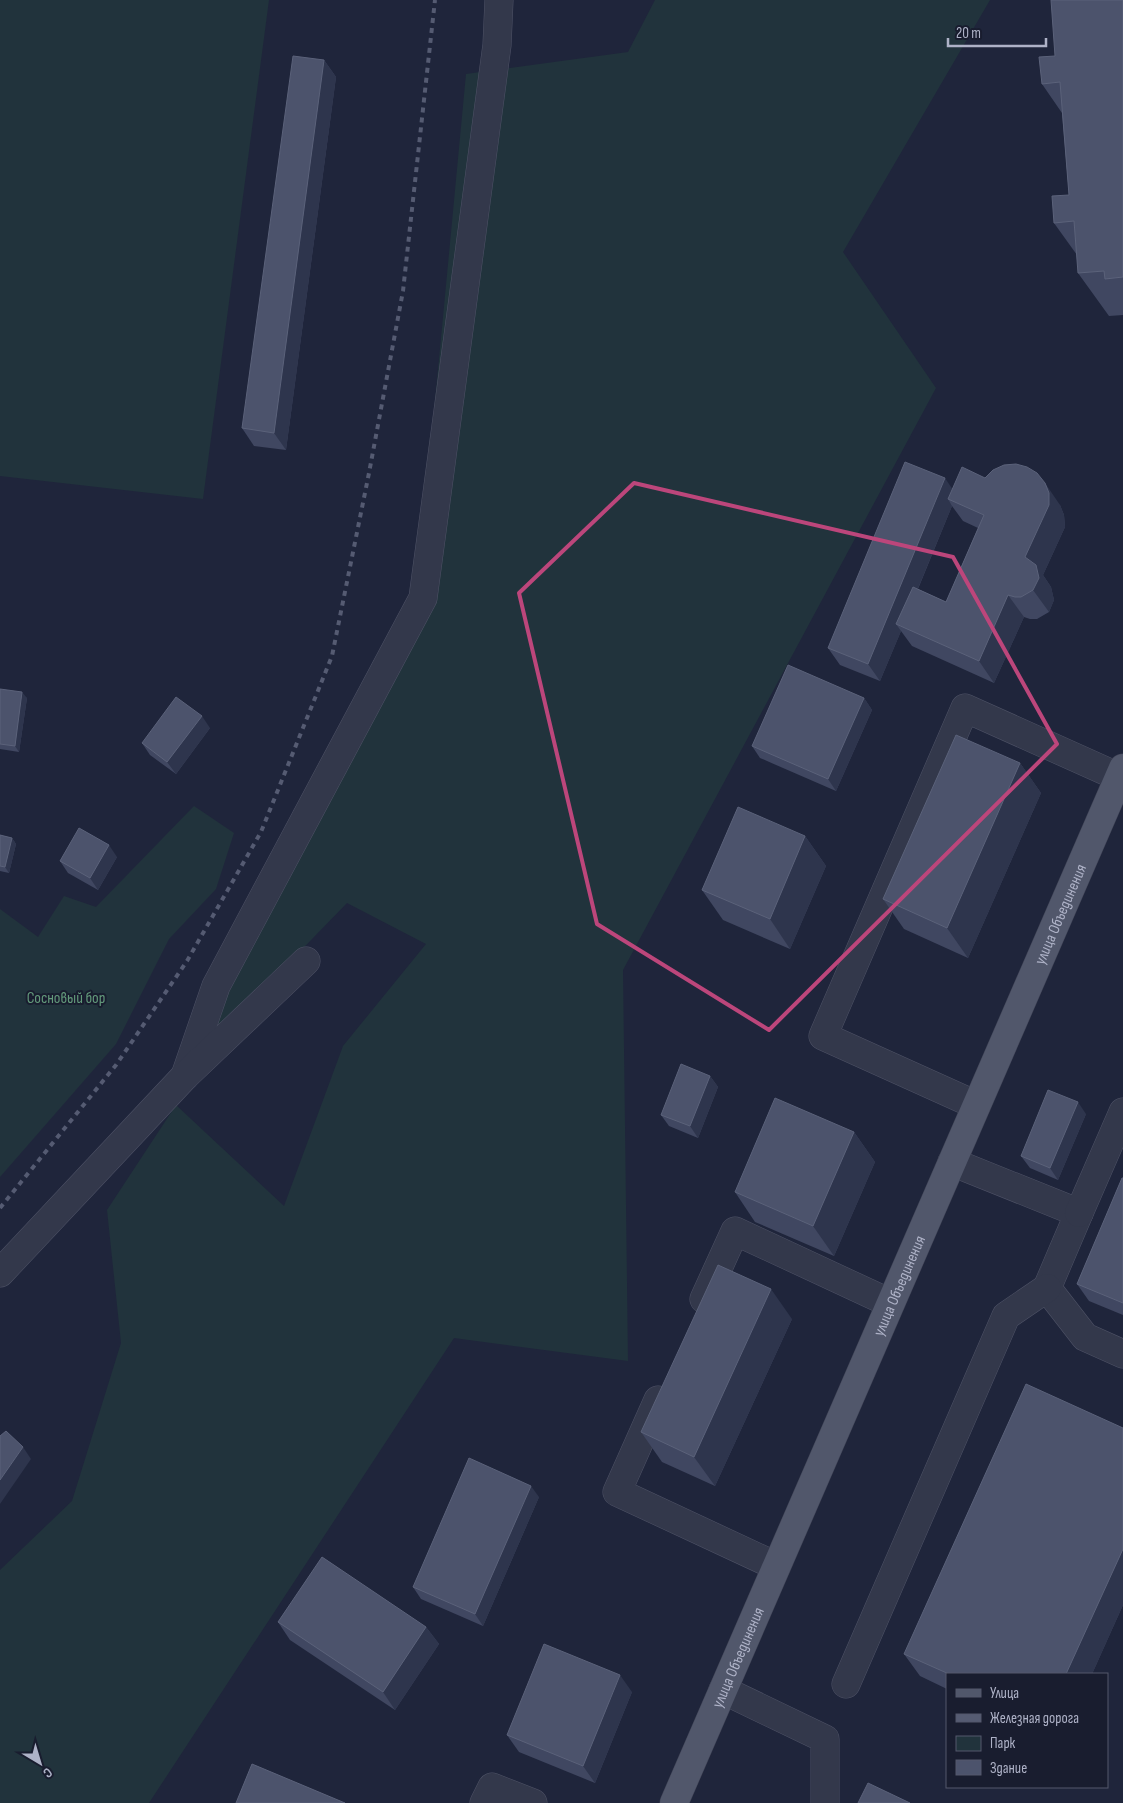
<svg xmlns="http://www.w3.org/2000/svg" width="1123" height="1803" viewBox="0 0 1123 1803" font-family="'Sofia Sans Condensed',sans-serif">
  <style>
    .green { fill: #21333c }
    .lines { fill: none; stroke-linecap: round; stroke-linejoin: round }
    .minor-casing { stroke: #4e5266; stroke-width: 29 }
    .major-casing { stroke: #3d4154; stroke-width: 29 }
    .minor { stroke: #33384b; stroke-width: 28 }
    .major { stroke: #51576b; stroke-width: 28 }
    .rail { stroke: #555b72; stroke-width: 4; stroke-dasharray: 5 5; stroke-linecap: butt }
    .wall { fill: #404761; fill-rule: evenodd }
    .shaded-wall { fill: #2e354d }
    .building { fill: #4c536c; stroke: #5b627a }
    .marked { fill: none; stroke: #bc467b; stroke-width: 4; stroke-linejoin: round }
    .labels { text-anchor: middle; stroke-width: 4; stroke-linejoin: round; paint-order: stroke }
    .street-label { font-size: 16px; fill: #aeb2c7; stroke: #191d2f }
    .park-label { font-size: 16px; fill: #639a7b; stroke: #191d2f }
  </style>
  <rect width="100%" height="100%" fill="#1f253b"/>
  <g class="green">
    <polygon points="0,0 269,0 203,499 0,476"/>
    <polygon points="655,0 990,0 843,252 936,388 623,970 628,1361 454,1338 149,1803 0,1803 0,1570 72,1501 121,1343 107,1210 176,1105 284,1206 343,1046 426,944 347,903 216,1038 196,1001 418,581 466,74 628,52"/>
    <polygon points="194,806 234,833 216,889 169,939 116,1044 0,1177 0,909 38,937 64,896 96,907"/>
  </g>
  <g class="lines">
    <g class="minor-casing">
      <g id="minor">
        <polyline points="185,1076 216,986 423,598 497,45 499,0"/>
        <polyline points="976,1105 823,1036 965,708 1119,777"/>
        <polyline points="952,1162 1079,1213 1047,1288 1085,1337 1123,1354"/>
        <polyline points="1079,1213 1123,1112"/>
        <polyline points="0,1273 185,1076 306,961"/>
        <polyline points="704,1299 735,1231 890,1303"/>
        <polyline points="658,1400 617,1492 776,1566"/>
        <polyline points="846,1684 1006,1316 1047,1288"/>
        <polyline points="723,1690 825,1739 825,1803"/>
        <polyline points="484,1803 492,1787 533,1803"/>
      </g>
    </g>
    <g class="major-casing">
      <g id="major">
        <path id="s1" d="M674 1803 1123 768"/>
      </g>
    </g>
    <use href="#minor" class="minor"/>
    <use href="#major" class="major"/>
    <polyline class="rail" points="0,1208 116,1065 187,961 261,832 332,656 369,473 403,291 435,0"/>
  </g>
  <g class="wall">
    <polygon points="1123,0 1123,315 1109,316 1078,273 1077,255 1054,223 1069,195 1062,113 1042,84 1055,56"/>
    <polygon points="324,60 336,77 286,450 254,446 242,428"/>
    <path d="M985 478 1060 505 1064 515 1065 527 1043 575 1051 587 1054 600 1049 612 1037 619H1030L1024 617 994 683 912 646 901 631 880 681 840 665 828 648 952 489ZM952 506 963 521 978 528 946 602 918 589Z"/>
    <polygon points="0,689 27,698 19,752 0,749"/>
    <polygon points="864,698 872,710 836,791 760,758 752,746"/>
    <polygon points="210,728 176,774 150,755 142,743"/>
    <polygon points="1020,763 1041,793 968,958 904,929 883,899"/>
    <polygon points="0,835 12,838 16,844 9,873 0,871"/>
    <polygon points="805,836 826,866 790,949 723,920 702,890"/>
    <polygon points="117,857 98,890 68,873 60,861"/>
    <polygon points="710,1076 718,1087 698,1138 669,1126 661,1115"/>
    <polygon points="1086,1114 1058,1180 1030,1168 1021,1156"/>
    <polygon points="854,1132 875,1162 834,1256 755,1222 735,1192"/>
    <polygon points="1123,1178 1123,1315 1089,1301 1077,1284"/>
    <polygon points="792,1319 715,1486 662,1462 641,1432"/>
    <polygon points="1123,1428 1123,1605 1092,1674 947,1674 947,1689 920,1676 904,1654"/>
    <polygon points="539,1497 483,1626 421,1599 413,1587"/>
    <polygon points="278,1622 426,1627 439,1644 395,1710 290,1640"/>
    <polygon points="632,1692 595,1783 519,1752 507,1735"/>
  </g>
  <g class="shaded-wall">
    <polygon points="324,60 336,77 286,450 274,433"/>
    <polygon points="945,478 957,496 948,499 952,506 902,627 896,624 901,631 880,681 868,664"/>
    <polygon points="1045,483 1060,505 1064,515 1065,527 1043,575 1051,587 1054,600 1049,612 1033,590 1025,557"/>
    <polygon points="1008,595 1024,617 994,683 979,661"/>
    <polygon points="22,692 27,698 19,752 15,746"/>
    <polygon points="864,698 872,710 836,791 828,779"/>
    <polygon points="202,716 210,728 176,774 167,762"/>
    <polygon points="1020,763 1041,793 968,958 947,928"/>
    <polygon points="805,836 826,866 790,949 770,919"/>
    <polygon points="12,838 16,844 9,873 5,867"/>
    <polygon points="109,845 117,857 98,890 90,878"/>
    <polygon points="710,1076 718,1087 698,1138 690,1126"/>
    <polygon points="1078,1102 1086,1114 1058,1180 1050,1168"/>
    <polygon points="854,1132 875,1162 834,1256 813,1226"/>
    <polygon points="771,1289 792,1319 715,1486 694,1457"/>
    <polygon points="23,1447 31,1459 0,1504 0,1480"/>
    <polygon points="531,1486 539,1497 483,1626 475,1614"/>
    <polygon points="1123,1549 1123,1605 1092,1674 1066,1674"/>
    <polygon points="426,1627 439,1644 395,1710 383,1692"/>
    <polygon points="620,1675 632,1692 595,1783 583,1766"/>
  </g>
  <g class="building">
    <polygon points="1051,0 1123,0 1123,277 1105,279 1104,271 1078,273 1074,221 1054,223 1052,196 1069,195 1060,82 1042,84 1039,57 1055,56"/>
    <polygon points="293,56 324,60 274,433 242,428"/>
    <polygon points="905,462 945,478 868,664 828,648"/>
    <polygon points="1016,464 1027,467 1037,473 1045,483 1049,493 1049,505 1025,557 1036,565 1039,578 1033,590 1021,597 1015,597 1008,595 979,661 896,624 913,587 946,602 984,515 948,499 962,467 985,478 993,470 1004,465"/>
    <polygon points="788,665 864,698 828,779 752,746"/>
    <polygon points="0,689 22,692 15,746 0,744"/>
    <polygon points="176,697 202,716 167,762 142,743"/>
    <polygon points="956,735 1020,763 947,928 883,899"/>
    <polygon points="738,807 805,836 770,919 702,890"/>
    <polygon points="79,828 109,845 90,878 60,861"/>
    <polygon points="0,835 12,838 5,867 0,866"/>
    <polygon points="681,1064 710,1076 690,1126 661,1115"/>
    <polygon points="1048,1090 1078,1102 1050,1168 1021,1156"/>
    <polygon points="775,1098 854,1132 813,1226 735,1192"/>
    <polygon points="1122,1178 1123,1178 1123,1303 1077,1284"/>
    <polygon points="718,1265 771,1289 694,1457 641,1432"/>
    <polygon points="1026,1384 1123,1428 1123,1549 1066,1674 949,1674 904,1654"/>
    <polygon points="6,1431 23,1447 0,1480 0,1436"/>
    <polygon points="469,1458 531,1486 475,1614 413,1587"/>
    <polygon points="322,1557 426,1627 383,1692 278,1622"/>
    <polygon points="544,1644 620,1675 583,1766 507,1735"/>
    <polygon points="252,1764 345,1803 236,1803"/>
    <polygon points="868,1783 910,1803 858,1803"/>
  </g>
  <path class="marked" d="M634 483 953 557 1057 744 769 1030 597 924 519 593Z"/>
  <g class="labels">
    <g class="street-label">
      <text dy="6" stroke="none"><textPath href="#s1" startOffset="969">улица Объединения</textPath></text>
      <text dy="6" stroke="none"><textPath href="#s1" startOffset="564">улица Объединения</textPath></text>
      <text dy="6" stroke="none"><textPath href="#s1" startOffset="159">улица Объединения</textPath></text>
    </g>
    <g class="park-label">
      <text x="66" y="1003">Сосновый бор</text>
    </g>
  </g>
  <rect x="946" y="1673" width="162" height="115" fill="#191d2f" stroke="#55596c"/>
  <rect x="956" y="1689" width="25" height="8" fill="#51576b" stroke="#55596c"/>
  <text x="990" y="1698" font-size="15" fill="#aeb2c7">Улица</text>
  <rect x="956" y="1714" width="25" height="8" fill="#555b72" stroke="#55596c"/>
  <text x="990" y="1723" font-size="15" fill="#aeb2c7">Железная дорога</text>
  <rect x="956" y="1736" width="25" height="15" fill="#21333c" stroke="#55596c"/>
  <text x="990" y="1748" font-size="15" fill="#aeb2c7">Парк</text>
  <rect x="956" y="1760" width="25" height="15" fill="#4c536c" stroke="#55596c"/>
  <text x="990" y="1773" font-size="15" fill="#aeb2c7">Здание</text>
  <g transform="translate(40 1763) rotate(142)" stroke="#191d2f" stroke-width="4" paint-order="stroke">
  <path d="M0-4L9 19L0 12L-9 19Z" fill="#aeb2c7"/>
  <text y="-8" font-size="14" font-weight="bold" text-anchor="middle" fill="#aeb2c7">С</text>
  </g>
  <path d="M948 38v8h98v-8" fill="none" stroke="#aeb2c7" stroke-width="2.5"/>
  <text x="956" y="38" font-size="15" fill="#aeb2c7" stroke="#191d2f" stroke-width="4" paint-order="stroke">20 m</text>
</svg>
